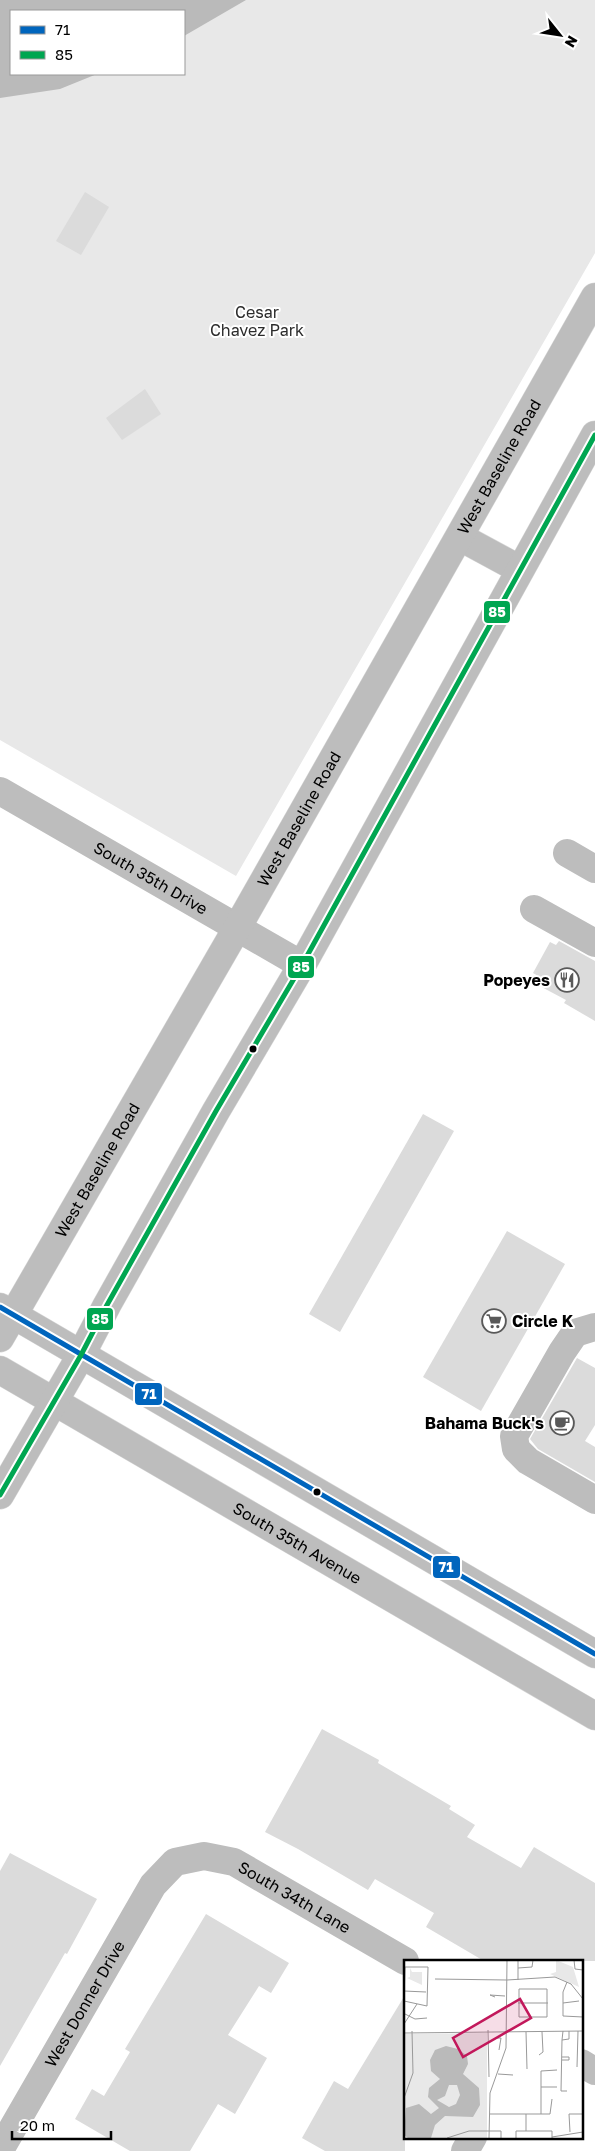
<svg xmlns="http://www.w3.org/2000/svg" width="595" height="2151" viewBox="0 0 595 2151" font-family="'Golos Text',sans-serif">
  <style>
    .green { fill: #e8e8e8; fill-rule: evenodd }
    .water { fill: #bababa }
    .building { fill: #dbdbdb }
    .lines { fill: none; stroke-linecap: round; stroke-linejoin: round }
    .major-casing { stroke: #dbdbdb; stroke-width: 29 }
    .minor { stroke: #bdbdbd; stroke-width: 28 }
    .major { stroke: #bdbdbd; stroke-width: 28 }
    .bus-1-casing { stroke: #fff; stroke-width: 9 }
    .bus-2-casing { stroke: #fff; stroke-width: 9 }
    .bus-1 { stroke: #0065bd; stroke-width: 5 }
    .bus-2 { stroke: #00a651; stroke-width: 5 }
    .bus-dot { fill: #000; stroke: #fff; stroke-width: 2 }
    .labels { text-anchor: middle; stroke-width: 4; stroke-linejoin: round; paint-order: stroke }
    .park-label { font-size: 16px; fill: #2c2c2c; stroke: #fff }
    .street-label { font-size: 16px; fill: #000; stroke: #fff }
    .poi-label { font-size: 16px; font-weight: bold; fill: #000; stroke: #fff; text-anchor: end }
    .inset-road { fill: none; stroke: #999; stroke-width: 1 }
    .view { fill: #c2185b; fill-opacity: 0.15; stroke: #c2185b; stroke-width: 2.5 }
    .inset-edge { fill: none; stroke: #000; stroke-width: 2.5 }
    .line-badge { stroke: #fff; stroke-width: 2 }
    .badge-label { font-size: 14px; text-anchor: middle; font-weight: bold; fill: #fff }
  </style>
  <rect width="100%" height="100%" fill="#fff"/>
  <path class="green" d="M0 0H595V253L236 876 0 740ZM11 11H184V74H11Z"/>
  <polygon class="water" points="0,0 246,0 184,36 184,11 11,11 11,74 97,74 60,89 0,98"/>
  <g class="building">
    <polygon points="85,192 109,207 81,255 56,241"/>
    <polygon points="145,389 161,414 122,440 106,418"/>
    <polygon points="559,941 595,961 595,1021 564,1003 566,1000 536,984 540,977 533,973 550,942 556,945"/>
    <polygon points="423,1114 454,1131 340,1332 309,1314"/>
    <polygon points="507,1231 565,1264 481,1411 423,1377"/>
    <polygon points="577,1358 595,1368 595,1425 585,1441 595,1447 595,1482 538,1449 530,1439"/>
    <polygon points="322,1729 379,1760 378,1763 451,1806 449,1809 475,1825 467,1837 521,1868 534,1847 595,1883 595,1961 484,1961 426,1927 434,1913 375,1879 368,1890 298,1849 265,1832"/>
    <polygon points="10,1853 97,1899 67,1954 65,1953 0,2066 0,1871"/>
    <polygon points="206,1914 289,1963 271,1993 259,1986 228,2035 267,2058 235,2114 218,2104 190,2151 130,2151 75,2119 92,2089 104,2096 130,2052 125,2049"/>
    <polygon points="405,1995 405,2151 325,2151 302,2138 334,2081 348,2089"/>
  </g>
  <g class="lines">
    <g class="major-casing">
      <g id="major">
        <polyline points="460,537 519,569"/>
        <polyline points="0,1307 595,1654"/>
        <path id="s3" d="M0 1338 237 928 595 297"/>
        <path id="s4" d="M0 1370 595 1716"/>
        <polyline points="0,1495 81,1355 107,1305 216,1111 302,965 595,435"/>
      </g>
    </g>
    <g class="minor">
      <path id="s1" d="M0 791 302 965"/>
      <polyline points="567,853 595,869"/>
      <polyline points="534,909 595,943"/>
      <polyline points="595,1327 575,1333 562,1352 514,1436 516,1449 528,1461 595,1500"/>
      <polyline points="581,2063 595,2071"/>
      <path id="s2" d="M0 2150 153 1885 175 1862 204 1856 234 1862 405 1961"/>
      <polyline points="465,2151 473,2137"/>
    </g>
    <use href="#major" class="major"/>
    <g class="bus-1-casing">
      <polyline id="bus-1" points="0,1307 595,1654"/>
    </g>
    <g class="bus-2-casing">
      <polyline id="bus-2" points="0,1495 81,1355 107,1305 216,1111 302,965 595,435"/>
    </g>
    <use href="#bus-1" class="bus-1"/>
    <use href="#bus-2" class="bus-2"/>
  </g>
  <defs>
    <g id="restaurant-ring" transform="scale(1.25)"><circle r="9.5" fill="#fff" stroke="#595959" stroke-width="1.5"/><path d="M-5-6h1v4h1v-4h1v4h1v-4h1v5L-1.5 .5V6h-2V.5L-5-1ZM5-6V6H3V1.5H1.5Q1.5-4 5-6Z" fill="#595959"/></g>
    <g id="supermarket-ring" transform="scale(1.25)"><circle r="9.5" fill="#fff" stroke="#595959" stroke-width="1.5"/><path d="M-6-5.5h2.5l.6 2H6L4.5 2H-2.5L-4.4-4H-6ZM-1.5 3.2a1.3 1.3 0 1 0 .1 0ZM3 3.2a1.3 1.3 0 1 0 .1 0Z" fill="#595959"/></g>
    <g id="cafe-ring" transform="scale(1.25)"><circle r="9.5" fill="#fff" stroke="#595959" stroke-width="1.5"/><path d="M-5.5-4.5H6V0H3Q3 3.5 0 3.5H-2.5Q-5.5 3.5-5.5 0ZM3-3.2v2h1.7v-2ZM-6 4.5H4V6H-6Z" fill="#595959"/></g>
  </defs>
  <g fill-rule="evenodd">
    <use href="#restaurant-ring" x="567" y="980"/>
    <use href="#supermarket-ring" x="494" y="1321"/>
    <use href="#cafe-ring" x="562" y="1423"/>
  </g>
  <g class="bus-dot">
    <circle cx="253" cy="1049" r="4.5"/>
    <circle cx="317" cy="1492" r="4.5"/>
  </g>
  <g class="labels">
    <g class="park-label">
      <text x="257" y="318">Cesar<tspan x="257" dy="18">Chavez Park</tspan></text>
    </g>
    <g class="street-label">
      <text dy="6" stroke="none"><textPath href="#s3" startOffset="1004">West Baseline Road</textPath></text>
      <text dy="6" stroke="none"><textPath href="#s3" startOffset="599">West Baseline Road</textPath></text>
      <text dy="6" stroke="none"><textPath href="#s1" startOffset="174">South 35th Drive</textPath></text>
      <text dy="6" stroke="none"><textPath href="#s3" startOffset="194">West Baseline Road</textPath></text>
      <text dy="6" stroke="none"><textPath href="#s4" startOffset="344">South 35th Avenue</textPath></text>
      <text dy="6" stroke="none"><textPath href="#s2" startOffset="468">South 34th Lane</textPath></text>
      <text dy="6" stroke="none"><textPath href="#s2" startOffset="169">West Donner Drive</textPath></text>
    </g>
    <g class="poi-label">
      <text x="550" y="986">Popeyes</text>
      <text x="512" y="1327" text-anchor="start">Circle K</text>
      <text x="544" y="1429">Bahama Buck's</text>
    </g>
  </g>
  <g transform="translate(404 1960)">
    <rect width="179" height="179" fill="#fff"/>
    <path d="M152 0 169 7 175 27 146 14 152 12ZM6 8 8 12H18V25L3 18 6 17ZM83 73V178H0V74Z" fill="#e8e8e8"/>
    <path d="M42 86 54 89 63 96 64 104 59 114 75 128 76 145 69 157 41 156 31 165 27 178H4L0 175 2 148 15 144 27 154 35 148 24 137 25 128 36 119 27 111 26 100 31 90ZM45 125H53L56 135 52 144 45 147 33 140 41 136Z" fill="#bababa" fill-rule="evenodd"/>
    <path class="inset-road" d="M114 0V20M170 0 171 9 179 10M1 7H24L23 46 0 41ZM114 8 128 7 129 0M31 19 103 20M103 20 151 17 167 24 179 39M163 22 159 32V56L179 57M115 29H143V57H115ZM0 31 22 32M91 37 86 35 101 36M114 43H144M159 43 175 41M1 54 11 59 23 58M0 64 13 44M84 70 85 117M159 71 158 80 165 79V71M122 72 123 109M0 73 179 71M93 78H97L95 90M158 80 157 131H163M135 95 139 92 138 72M158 100H165V97H158M173 107 174 71M94 114 109 115M137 127H153M0 138 9 113 8 71M86 154H146L148 139M122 154V171M137 154V111L153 110M85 171H97V178M166 172 165 154H179M148 177 179 172M43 178 65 171H85M85 178 86 133 102 88 103 0M112 178V171H148V178"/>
    <path class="view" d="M116 39 127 58 59 97 49 78Z"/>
    <rect width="179" height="179" class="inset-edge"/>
  </g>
  <g class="line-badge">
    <rect x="483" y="600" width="28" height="24" rx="5" fill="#00a651"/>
    <rect x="287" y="955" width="28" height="24" rx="5" fill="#00a651"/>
    <rect x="86" y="1307" width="28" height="24" rx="5" fill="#00a651"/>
    <rect x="134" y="1382" width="29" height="24" rx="5" fill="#0065bd"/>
    <rect x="432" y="1555" width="29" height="24" rx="5" fill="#0065bd"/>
  </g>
  <g class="badge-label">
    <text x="497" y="617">85</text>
    <text x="301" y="972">85</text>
    <text x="100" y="1324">85</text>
    <text x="149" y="1399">71</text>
    <text x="446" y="1572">71</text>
  </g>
  <rect x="10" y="10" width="175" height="65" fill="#ffffff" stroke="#999999"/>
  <rect x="20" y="26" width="25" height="8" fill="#0065bd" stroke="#999999"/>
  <text x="55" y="35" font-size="15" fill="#000000">71</text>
  <rect x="20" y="51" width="25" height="8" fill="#00a651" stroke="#999999"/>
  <text x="55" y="60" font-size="15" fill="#000000">85</text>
  <g transform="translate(560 35) rotate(120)" stroke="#ffffff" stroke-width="4" paint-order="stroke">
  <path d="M0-4L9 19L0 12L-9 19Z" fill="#000000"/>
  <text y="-8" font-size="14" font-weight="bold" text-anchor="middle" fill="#000000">N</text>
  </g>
  <path d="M12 2131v8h99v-8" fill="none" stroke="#000000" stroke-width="2.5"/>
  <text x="20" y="2131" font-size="15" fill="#000000" stroke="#ffffff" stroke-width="4" paint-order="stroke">20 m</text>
</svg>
